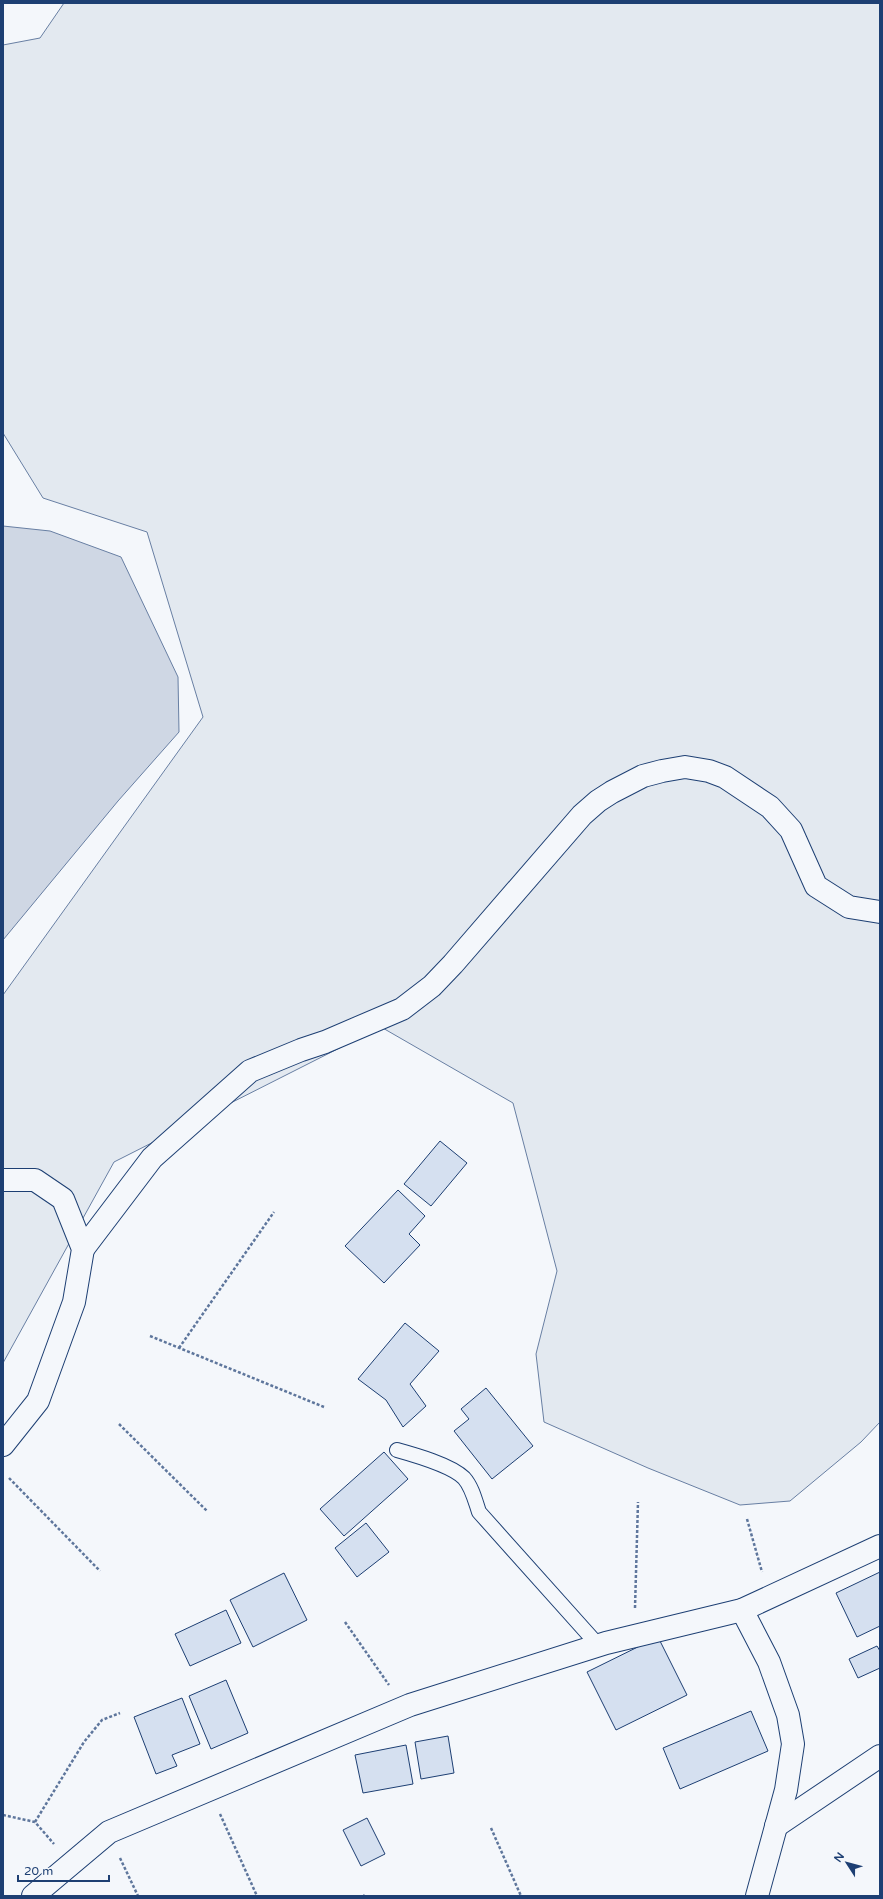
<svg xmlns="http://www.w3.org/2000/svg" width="883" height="1899" viewBox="0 0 883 1899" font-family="'Varela Round',sans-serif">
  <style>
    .green { fill: #e3e9f0; stroke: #687fa3 }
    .water { fill: #cfd7e4; stroke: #687fa3 }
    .building { fill: #d5e0f0; stroke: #1d3f73 }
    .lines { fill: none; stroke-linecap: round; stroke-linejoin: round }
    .service-casing { stroke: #1d3f73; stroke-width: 16 }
    .minor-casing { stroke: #1d3f73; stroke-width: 24 }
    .path { stroke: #5e769c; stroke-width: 2.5; stroke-dasharray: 3 2; stroke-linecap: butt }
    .service { stroke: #f4f7fb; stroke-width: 14 }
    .minor { stroke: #f4f7fb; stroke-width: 22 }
  </style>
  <rect width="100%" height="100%" fill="#f4f7fb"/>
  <polygon class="green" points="64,3 880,3 880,1422 861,1442 790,1501 740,1505 648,1468 544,1422 536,1354 557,1271 513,1103 381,1027 114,1162 3,1363 3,995 203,717 147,532 43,498 3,433 3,45 40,38"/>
  <polygon class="water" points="3,526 50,531 121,557 178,677 179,732 118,801 3,940"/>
  <g class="building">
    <polygon points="440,1141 467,1163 431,1206 404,1184"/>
    <polygon points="398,1190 425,1216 409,1234 420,1245 384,1283 345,1246"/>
    <polygon points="405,1323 439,1351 410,1384 426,1406 403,1427 386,1400 358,1379"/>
    <polygon points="486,1388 533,1446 492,1479 454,1431 469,1419 461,1409"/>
    <polygon points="384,1452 408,1479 344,1536 320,1509"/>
    <polygon points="366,1523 389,1552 357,1577 335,1548"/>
    <polygon points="880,1572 880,1626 857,1637 836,1593"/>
    <polygon points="284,1573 307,1620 253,1647 230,1600"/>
    <polygon points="226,1610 241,1643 190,1666 175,1634"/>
    <polygon points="658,1637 687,1695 616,1730 587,1672"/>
    <polygon points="877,1646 880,1651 880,1668 858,1678 849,1659"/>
    <polygon points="226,1680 248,1733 211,1749 189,1696"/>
    <polygon points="182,1698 200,1744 172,1755 177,1766 156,1774 134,1717"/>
    <polygon points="751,1711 768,1751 680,1789 663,1748"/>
    <polygon points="448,1736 454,1773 421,1779 415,1742"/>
    <polygon points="406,1745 413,1784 363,1793 355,1755"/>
    <polygon points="367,1818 385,1854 361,1866 343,1830"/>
  </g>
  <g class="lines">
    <g class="service-casing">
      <path id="service" d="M397 1450C415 1455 451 1465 464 1478 472 1487 475 1500 479 1512L598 1645"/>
    </g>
    <g class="minor-casing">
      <g id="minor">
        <polyline points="3,1180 35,1180 63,1199 83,1249 74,1302 38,1401 3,1445"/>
        <polyline points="83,1249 152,1158 250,1071 301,1050 325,1042 402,1009 432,986 453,964 582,815 598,801 612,792 643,776 662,771 685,767 709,771 725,777 770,807 791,830 816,886 849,907 880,912"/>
        <polyline points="742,1610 769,1662 788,1715 793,1744 786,1790 757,1896"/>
        <polyline points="776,1826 880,1756"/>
        <polyline points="33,1896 109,1832 410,1705 606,1643 742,1610 880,1546"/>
      </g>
    </g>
    <g class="path">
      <polyline points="150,1336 324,1407"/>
      <polyline points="179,1348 274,1212"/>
      <polyline points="119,1424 207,1511"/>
      <polyline points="9,1478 100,1571"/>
      <polyline points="747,1519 762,1572"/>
      <polyline points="635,1608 638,1502"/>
      <polyline points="345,1622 389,1685"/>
      <polyline points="220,1814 257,1896"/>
      <polyline points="3,1815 35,1822 54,1844"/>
      <polyline points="35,1822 84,1742 102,1720 120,1713"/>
      <polyline points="491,1828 521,1896"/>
      <polyline points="120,1858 138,1896"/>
      <polyline points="363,1895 364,1896"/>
    </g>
    <use href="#service" class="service"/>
    <use href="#minor" class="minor"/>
  </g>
  <rect width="883" height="1899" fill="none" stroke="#1d3f73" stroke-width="8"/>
  <g transform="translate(847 1863) rotate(306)" stroke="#f4f7fb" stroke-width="3" paint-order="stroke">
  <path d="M0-3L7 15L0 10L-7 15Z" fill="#1d3f73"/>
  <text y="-6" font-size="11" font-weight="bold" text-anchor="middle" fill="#1d3f73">N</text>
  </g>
  <path d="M18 1875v6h91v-6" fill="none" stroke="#1d3f73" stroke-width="2"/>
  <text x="24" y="1875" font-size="12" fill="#1d3f73" stroke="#f4f7fb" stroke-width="3" paint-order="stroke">20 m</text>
</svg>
